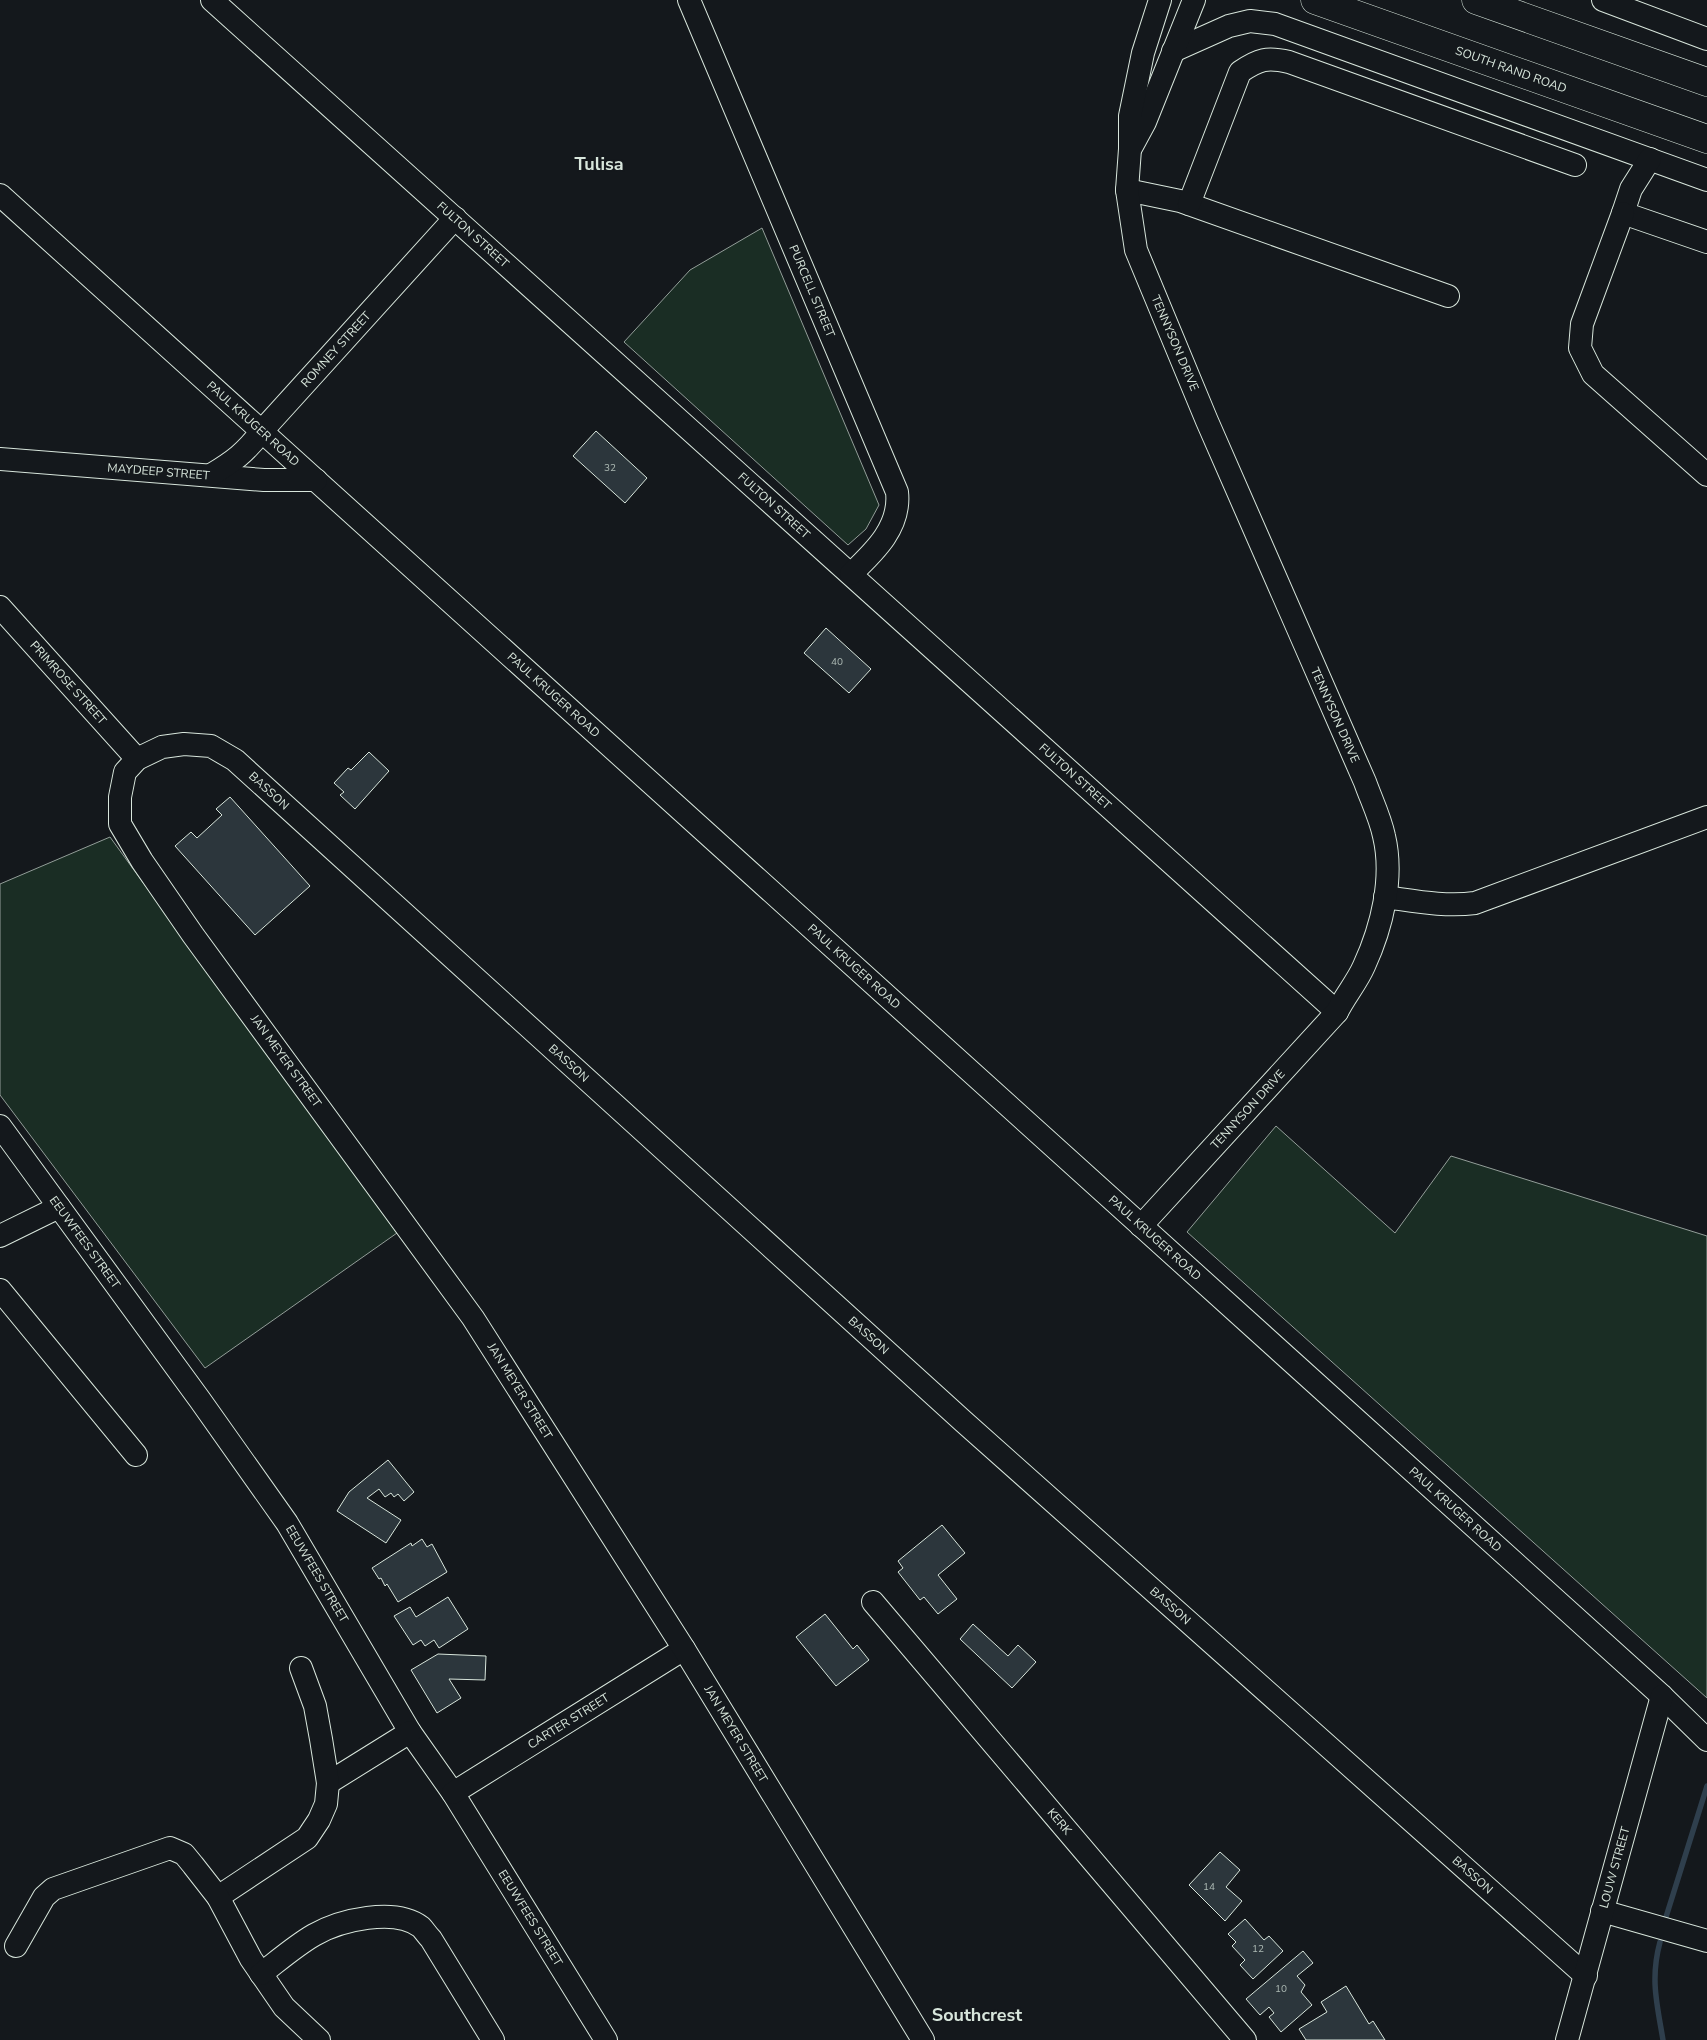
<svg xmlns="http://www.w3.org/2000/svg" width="1707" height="2040" viewBox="0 0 1707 2040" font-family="'Nunito Sans',sans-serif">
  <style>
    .green { fill: #1a2d24; stroke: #939e99 }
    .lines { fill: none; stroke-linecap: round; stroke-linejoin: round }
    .stream { stroke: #2f3f4d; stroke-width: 5.5 }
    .building { fill: #2c363c; stroke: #d8e6dc }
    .minor-casing { stroke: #d8e6dc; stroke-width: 24 }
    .major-casing { stroke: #d8e6dc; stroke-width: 29 }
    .minor { stroke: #14181c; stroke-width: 22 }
    .major { stroke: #14181c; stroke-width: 28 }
    .labels { text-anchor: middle; stroke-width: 4; stroke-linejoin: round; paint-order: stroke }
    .number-label { font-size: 10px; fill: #adbab4 }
    .street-label { font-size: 12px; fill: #d8e6dc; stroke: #14181c }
    .district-label { font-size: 18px; font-weight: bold; fill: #d8e6dc; stroke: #14181c }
  </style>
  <rect width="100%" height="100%" fill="#14181c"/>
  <g class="green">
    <polygon points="762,228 879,505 866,529 848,545 624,342 690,270"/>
    <polygon points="110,837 397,1233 205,1368 0,1095 0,884"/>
    <polygon points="1276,1126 1395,1233 1451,1156 1707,1236 1707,1698 1187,1232"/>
  </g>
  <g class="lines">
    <g class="stream">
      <polyline points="1666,1917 1707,1786"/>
      <path d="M1660 1942C1650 1979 1657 2004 1663 2040"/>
    </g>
  </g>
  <g class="building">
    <polygon points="596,431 647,478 625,503 573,456"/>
    <polygon points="826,628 871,669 849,693 804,653"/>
    <polygon points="369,752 389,771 355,809 340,795 344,792 334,783 348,768 351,770"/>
    <polygon points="230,797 310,886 255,935 175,846 191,832 197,838 222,815 216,809"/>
    <polygon points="388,1460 414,1492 404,1501 398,1494 394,1497 391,1493 385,1497 379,1489 367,1498 401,1520 386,1543 337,1511 349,1492"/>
    <polygon points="942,1525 965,1553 938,1575 957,1599 938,1614 924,1597 920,1600 898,1572 903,1568 898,1561"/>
    <polygon points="422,1539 427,1547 432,1544 447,1572 398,1602 387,1584 385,1586 381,1578 379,1579 372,1568 411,1543 412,1546"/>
    <polygon points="448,1597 468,1629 439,1648 434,1640 425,1646 421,1640 413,1645 394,1616 410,1607 416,1617"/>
    <polygon points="825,1614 853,1649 857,1645 869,1660 836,1686 796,1637"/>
    <polygon points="973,1624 1008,1656 1018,1645 1036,1662 1012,1688 960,1639"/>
    <polygon points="438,1654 486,1656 485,1680 449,1679 461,1698 437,1713 411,1670"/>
    <polygon points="1220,1852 1240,1870 1226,1887 1242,1901 1225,1921 1189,1885"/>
    <polygon points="1245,1919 1264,1940 1269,1936 1283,1951 1253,1979 1240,1965 1245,1960 1232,1946 1236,1942 1228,1934"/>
    <polygon points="1303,1951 1313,1963 1297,1976 1305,1985 1301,1992 1312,2005 1281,2032 1269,2017 1274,2013 1269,2007 1260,2015 1246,1999"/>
    <polygon points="1346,1986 1369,2024 1373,2021 1385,2040 1306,2040 1299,2029 1327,2012 1321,2002"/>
  </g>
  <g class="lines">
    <g class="minor-casing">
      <g id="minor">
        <path id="s1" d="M212 0 1337 1012"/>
        <path id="s2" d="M689 0 897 492C901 527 874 552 851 574"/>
        <polyline points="1603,0 1707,39"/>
        <polyline points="1173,51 1229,26 1250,21 1275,24 1707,180"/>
        <polyline points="1132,146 1145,122 1194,0"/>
        <polyline points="1650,159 1631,189 1623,213 1707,242"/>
        <polyline points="1127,190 1180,201 1448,296"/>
        <path id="s3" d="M0 195 1662 1696 1707 1740"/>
        <path d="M1189 204 1240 72C1259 59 1267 57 1289 62L1575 165"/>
        <polyline points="1623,213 1582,324 1580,348 1593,374 1707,475"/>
        <path id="s4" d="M0 459 264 480H316"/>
        <path id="s5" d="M211 475C234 461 245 453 261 432L455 218"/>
        <path id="s6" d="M0 607 137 759"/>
        <path d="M1385 897C1415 901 1445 907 1475 903L1707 817"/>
        <path id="s7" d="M0 1126 200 1400 287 1523 410 1732 453 1793 606 2040"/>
        <path id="s8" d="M1141 1226 1337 1012C1345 996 1357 982 1364 966 1382 927 1394 878 1384 836 1380 817 1371 799 1365 782L1207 421 1136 250 1127 190 1130 149V116L1143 53 1160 0"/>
        <polyline points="0,1236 59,1207"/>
        <polyline points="0,1290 136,1455"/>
        <path id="s9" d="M873 1602 1245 2040"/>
        <polyline points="328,1783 410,1732"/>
        <path id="s10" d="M453 1793 684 1649"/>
        <polyline points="218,1897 307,1838 319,1820 326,1804 328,1783 321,1739 315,1706 301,1668"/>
        <polyline points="1602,1911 1707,1941"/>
        <polyline points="16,1946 44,1897 53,1889 170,1848 184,1854 193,1865 218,1897 251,1959 284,2007 319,2040"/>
        <path d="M261 1974C278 1961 295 1946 314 1935 340 1920 395 1907 421 1927 424 1930 427 1935 431 1939L493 2040"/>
        <path id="s11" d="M923 2040 684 1649 473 1318 193 935 142 861 120 824V797L125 772 137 759 162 747 184 744 211 746 235 760 964 1422 1586 1976"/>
        <path id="s12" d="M1567 2040 1662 1696"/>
      </g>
    </g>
    <g class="major-casing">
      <g id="major">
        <path id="s13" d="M1315 0 1707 139"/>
        <polyline points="1476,0 1707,82"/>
      </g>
    </g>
    <use href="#minor" class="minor"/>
    <use href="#major" class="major"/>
  </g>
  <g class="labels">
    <g class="number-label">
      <text x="610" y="471">32</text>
      <text x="837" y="665">40</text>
      <text x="1209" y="1890">14</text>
      <text x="1258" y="1952">12</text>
      <text x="1281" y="1992">10</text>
    </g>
    <g class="street-label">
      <text dy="4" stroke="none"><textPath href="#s13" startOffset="208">SOUTH RAND ROAD</textPath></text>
      <text dy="4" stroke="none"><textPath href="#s1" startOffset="351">FULTON STREET</textPath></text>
      <text dy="4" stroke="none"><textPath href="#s2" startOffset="316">PURCELL STREET</textPath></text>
      <text transform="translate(1175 343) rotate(67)" y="4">TENNYSON DRIVE</text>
      <text dy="4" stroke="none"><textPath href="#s5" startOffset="178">ROMNEY STREET</textPath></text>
      <text dy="4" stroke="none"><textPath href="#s3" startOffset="341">PAUL KRUGER ROAD</textPath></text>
      <text dy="4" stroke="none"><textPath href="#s4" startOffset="159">MAYDEEP STREET</textPath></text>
      <text dy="4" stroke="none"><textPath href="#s1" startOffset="756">FULTON STREET</textPath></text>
      <text dy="4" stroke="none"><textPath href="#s6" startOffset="102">PRIMROSE STREET</textPath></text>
      <text dy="4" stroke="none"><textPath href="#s3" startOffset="746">PAUL KRUGER ROAD</textPath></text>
      <text transform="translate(1335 715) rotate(66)" y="4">TENNYSON DRIVE</text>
      <text dy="4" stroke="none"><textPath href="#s1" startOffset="1161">FULTON STREET</textPath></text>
      <text dy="4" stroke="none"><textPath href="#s11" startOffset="1679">BASSON</textPath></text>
      <text dy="4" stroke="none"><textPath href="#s3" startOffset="1151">PAUL KRUGER ROAD</textPath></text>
      <text transform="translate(286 1061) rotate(54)" y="4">JAN MEYER STREET</text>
      <text dy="4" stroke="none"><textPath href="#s11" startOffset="2084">BASSON</textPath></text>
      <text dy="4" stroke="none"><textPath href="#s8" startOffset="158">TENNYSON DRIVE</textPath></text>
      <text dy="4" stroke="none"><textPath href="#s3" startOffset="1556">PAUL KRUGER ROAD</textPath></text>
      <text dy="4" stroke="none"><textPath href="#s7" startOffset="144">EEUWFEES STREET</textPath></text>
      <text dy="4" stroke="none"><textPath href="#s11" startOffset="2489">BASSON</textPath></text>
      <text transform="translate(520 1391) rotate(58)" y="4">JAN MEYER STREET</text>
      <text dy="4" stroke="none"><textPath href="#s3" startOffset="1961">PAUL KRUGER ROAD</textPath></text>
      <text dy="4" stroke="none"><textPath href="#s7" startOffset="549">EEUWFEES STREET</textPath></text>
      <text dy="4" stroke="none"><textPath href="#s11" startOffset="2894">BASSON</textPath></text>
      <text dy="4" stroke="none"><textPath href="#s10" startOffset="136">CARTER STREET</textPath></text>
      <text transform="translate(736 1734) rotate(59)" y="4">JAN MEYER STREET</text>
      <text dy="4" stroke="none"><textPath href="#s9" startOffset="288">KERK</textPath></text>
      <text dy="4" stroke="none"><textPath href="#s12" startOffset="179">LOUW STREET</textPath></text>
      <text dy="4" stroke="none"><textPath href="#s11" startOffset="3299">BASSON</textPath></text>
      <text dy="4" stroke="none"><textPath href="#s7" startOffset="954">EEUWFEES STREET</textPath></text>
    </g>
    <g class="district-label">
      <text x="599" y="170">Tulisa</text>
      <text x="977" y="2021">Southcrest</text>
    </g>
  </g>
</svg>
